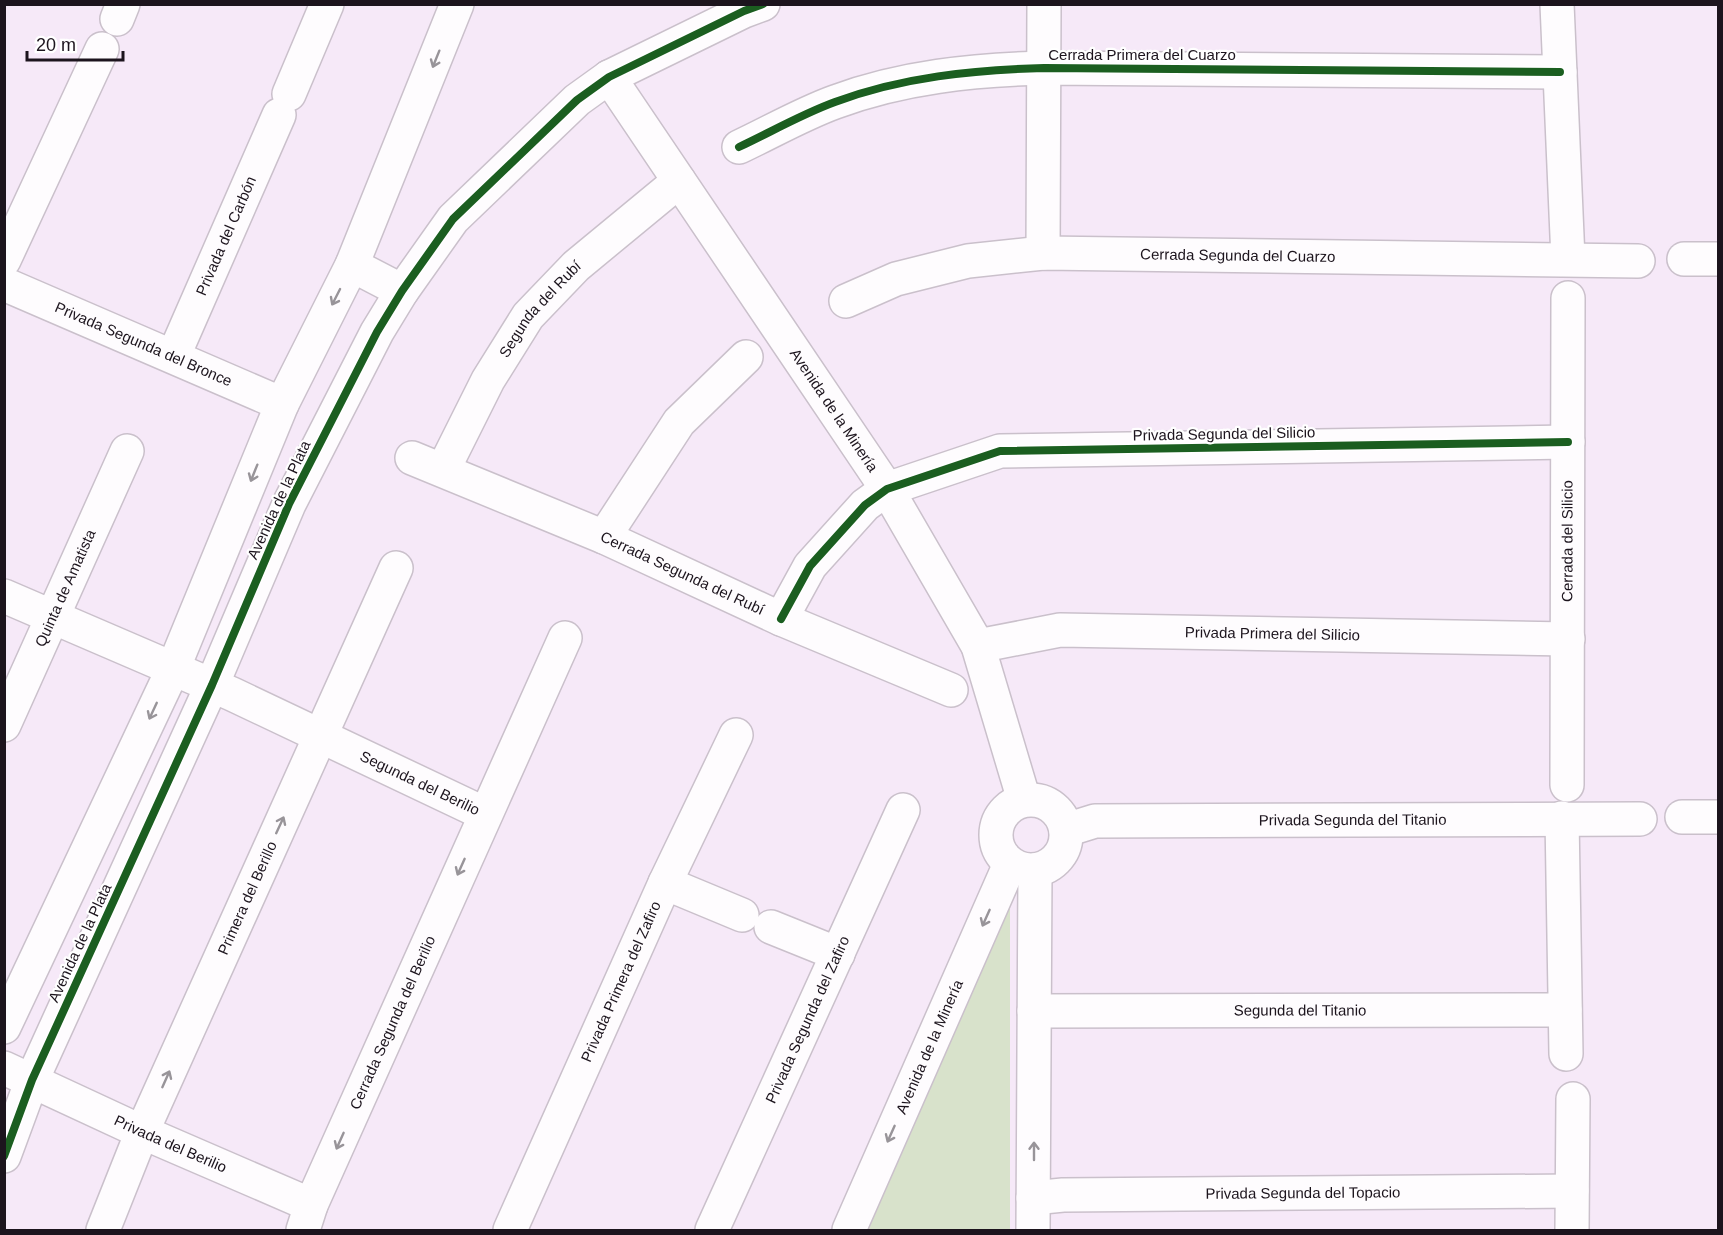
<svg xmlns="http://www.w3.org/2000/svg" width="1723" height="1235" viewBox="0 0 1723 1235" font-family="Helvetica,sans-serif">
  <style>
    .green { fill: #d8e2cb }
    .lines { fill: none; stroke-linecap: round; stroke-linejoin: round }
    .minor-casing { stroke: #cac0cb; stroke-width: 36 }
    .minor { stroke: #fefcfe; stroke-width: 33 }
    .cycleway-casing { stroke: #fff; stroke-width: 11 }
    .cycleway { stroke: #1b5e20; stroke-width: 8 }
    .oneway { stroke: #989499 }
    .labels { text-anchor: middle; stroke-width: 4.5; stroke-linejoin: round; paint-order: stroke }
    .street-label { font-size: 15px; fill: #1c141d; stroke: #fff }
  </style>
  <rect width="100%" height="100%" fill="#f6e9f8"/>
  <polygon class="green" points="1010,897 1010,1230 866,1230"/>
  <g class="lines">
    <g class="minor-casing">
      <g id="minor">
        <polyline points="1557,4 1568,259"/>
        <polyline points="117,19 123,4"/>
        <path id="s1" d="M609 77 887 489 978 646 1024 800"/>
        <polyline points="289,94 327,4"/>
        <path d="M739 147C771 132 802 114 835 102 902 77 973 70 1044 68L1560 72"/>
        <polyline points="1043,253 1044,4"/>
        <polyline points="1684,259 1718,259"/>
        <polyline points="4,260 102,49"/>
        <polyline points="352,265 402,291"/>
        <path id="s2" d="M4 284 282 404"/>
        <path id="s3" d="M846 301 896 279 968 261 1043 253 1638 261"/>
        <path id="s4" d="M174 355 279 115"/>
        <path id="s5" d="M412 458 604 537 781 619 951 690"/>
        <path id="s6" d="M443 470 488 380 528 316 576 266 679 181"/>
        <polyline points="604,537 679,422 746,357"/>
        <path id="s7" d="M4 596 232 694 485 814"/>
        <polyline points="781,619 810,566 865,505 887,489 1000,451 1568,442"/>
        <path id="s8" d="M978 646 1060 630 1568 639"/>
        <path id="s9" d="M4 725 127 451"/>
        <path id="s10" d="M1567 785 1568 298"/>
        <circle cx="1031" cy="835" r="35"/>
        <polyline points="1682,817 1718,817"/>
        <polyline points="1562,818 1566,1054"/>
        <path id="s11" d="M1066 830 1095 821 1640 819"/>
        <polyline points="665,883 742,915"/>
        <polyline points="771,927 838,954"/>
        <path id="s12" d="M1034 1011 1565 1010"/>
        <polyline points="4,1027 173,669 282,404 352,265 457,4"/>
        <path id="s13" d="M4 1068 142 1132 311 1205"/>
        <polyline points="4,1156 32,1080 212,685 289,504 377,332 402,291 453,219 577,100 609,77 744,11 763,4"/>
        <path id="s14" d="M1033 1198 1063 1195 1572 1191"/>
        <path id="s15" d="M103 1230 142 1132 396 568"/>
        <path id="s16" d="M303 1230 311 1205 565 638"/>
        <path id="s17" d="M510 1230 665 883 736 735"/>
        <path id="s18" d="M712 1230 903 810"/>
        <path id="s19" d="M849 1230 1010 864"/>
        <polyline points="1033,1230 1035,870"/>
        <polyline points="1572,1230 1573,1099"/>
      </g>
    </g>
    <use href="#minor" class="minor"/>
    <g class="cycleway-casing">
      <g id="cycleway">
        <path d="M739 147C771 132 802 114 835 102 902 77 973 70 1044 68L1560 72"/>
        <polyline points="781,619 810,566 865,505 887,489 1000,451 1568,442"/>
        <polyline points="4,1156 32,1080 212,685 289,504 377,332 402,291 453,219 577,100 609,77 744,11 763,4"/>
      </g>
    </g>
    <use href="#cycleway" class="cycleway"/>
  </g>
  <defs><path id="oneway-shaft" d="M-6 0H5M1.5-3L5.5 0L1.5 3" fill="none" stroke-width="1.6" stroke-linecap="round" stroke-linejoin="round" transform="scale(1.5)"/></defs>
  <g class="oneway">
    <use href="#oneway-shaft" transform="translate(436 59) rotate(112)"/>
    <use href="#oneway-shaft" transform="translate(336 297) rotate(117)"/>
    <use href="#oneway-shaft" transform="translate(254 473) rotate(112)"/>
    <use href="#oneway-shaft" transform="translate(153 711) rotate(115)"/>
    <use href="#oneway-shaft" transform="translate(280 825) rotate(-65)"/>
    <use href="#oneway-shaft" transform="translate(461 867) rotate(114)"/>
    <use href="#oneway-shaft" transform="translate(986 918) rotate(114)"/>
    <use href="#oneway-shaft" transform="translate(166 1079) rotate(-66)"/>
    <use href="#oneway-shaft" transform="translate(891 1134) rotate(114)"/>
    <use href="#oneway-shaft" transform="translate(340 1141) rotate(114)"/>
    <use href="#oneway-shaft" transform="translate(1034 1151) rotate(-90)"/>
  </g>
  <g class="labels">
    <g class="street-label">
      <text x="1142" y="60">Cerrada Primera del Cuarzo</text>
      <text dy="5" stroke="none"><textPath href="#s4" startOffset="130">Privada del Carbón</textPath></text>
      <text dy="5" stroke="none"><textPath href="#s3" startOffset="399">Cerrada Segunda del Cuarzo</textPath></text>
      <text dy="5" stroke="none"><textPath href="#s6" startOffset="189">Segunda del Rubí</textPath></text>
      <text dy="5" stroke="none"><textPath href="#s2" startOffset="152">Privada Segunda del Bronce</textPath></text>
      <text dy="5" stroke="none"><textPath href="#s1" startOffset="402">Avenida de la Minería</textPath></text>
      <text transform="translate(1224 434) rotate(-1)" y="5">Privada Segunda del Silicio</text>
      <text transform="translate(279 500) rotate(-65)" y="5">Avenida de la Plata</text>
      <text dy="5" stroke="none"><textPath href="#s10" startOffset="244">Cerrada del Silicio</textPath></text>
      <text dy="5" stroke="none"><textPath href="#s5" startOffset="294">Cerrada Segunda del Rubí</textPath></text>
      <text dy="5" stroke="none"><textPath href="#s9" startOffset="150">Quinta de Amatista</textPath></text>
      <text dy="5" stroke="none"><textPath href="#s8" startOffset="296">Privada Primera del Silicio</textPath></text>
      <text dy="5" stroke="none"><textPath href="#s7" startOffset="456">Segunda del Berilio</textPath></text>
      <text dy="5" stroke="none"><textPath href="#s11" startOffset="288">Privada Segunda del Titanio</textPath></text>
      <text dy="5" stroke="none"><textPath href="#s15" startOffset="362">Primera del Berillo</textPath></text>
      <text transform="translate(80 943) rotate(-65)" y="5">Avenida de la Plata</text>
      <text dy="5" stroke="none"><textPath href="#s17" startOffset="272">Privada Primera del Zafiro</textPath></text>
      <text dy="5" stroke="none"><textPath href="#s12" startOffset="266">Segunda del Titanio</textPath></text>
      <text dy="5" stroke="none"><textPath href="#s18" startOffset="231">Privada Segunda del Zafiro</textPath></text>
      <text dy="5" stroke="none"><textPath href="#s16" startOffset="226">Cerrada Segunda del Berilio</textPath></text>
      <text dy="5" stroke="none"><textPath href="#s19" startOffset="200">Avenida de la Minería</textPath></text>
      <text dy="5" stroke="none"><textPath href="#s13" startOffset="183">Privada del Berilio</textPath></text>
      <text dy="5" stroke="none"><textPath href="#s14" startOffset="270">Privada Segunda del Topacio</textPath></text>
    </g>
  </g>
  <rect width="1723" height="1235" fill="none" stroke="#1c141d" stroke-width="12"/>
  <path d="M27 51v9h96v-9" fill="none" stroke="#1c141d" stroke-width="3"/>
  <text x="36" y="51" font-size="18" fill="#1c141d" stroke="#ffffff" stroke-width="4.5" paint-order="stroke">20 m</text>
</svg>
